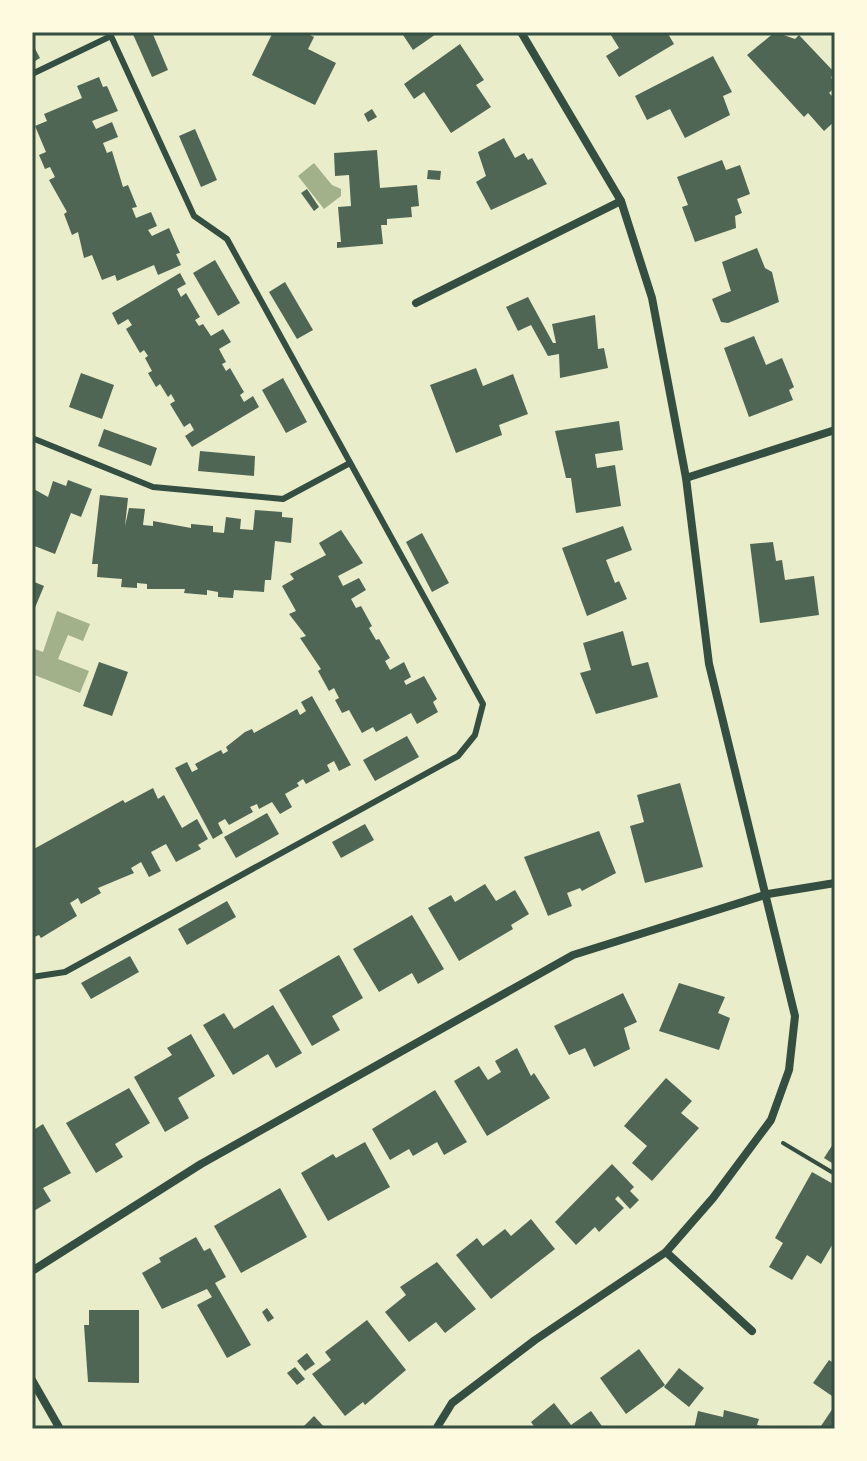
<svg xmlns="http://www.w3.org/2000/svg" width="867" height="1461" viewBox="0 0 867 1461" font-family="Barlow,sans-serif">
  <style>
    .water { fill: #a3b18a }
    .building { fill: #4f6655 }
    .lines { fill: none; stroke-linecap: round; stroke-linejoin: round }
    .path { stroke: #344e41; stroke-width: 4 }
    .service { stroke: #344e41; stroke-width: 6 }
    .minor { stroke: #344e41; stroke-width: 8 }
    .neatline { fill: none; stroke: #344e41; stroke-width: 3 }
  </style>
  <rect width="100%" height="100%" fill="#e9edc9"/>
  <g class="water">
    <polygon points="314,163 332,185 341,189 341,196 324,209 298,176"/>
    <polygon points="57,611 90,624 83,641 68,635 58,659 89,671 80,693 32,674 32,648 43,652"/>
  </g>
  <g class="building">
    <polygon points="132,32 152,32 168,70 152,77"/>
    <polygon points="273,32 304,32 314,37 308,49 336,63 315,105 252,75"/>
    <polygon points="401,32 439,32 413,50"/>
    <polygon points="609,32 667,32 674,44 619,77 606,56 619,48"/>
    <polygon points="775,32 795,39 799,35 835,73 831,77 835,87 829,93 835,99 835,121 824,131 808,113 804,117 747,55"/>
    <polygon points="32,43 40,58 32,63"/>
    <polygon points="460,44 484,80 476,85 491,107 451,133 424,92 414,99 404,84"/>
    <polygon points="713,56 732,92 723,96 730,115 685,138 670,109 647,120 635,96"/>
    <polygon points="99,77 103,87 107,86 118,111 92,121 96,129 112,122 118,137 103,143 107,153 112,151 123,187 128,185 137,207 132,208 136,218 151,212 157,226 148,230 152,236 169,228 180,253 176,254 181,265 158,275 154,265 117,281 115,275 102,280 92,255 84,258 78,232 72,235 64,214 67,212 49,180 55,177 50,167 45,169 39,155 46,152 35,126 47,121 44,114 82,98 77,86"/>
    <polygon points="372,109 377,117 368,122 364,114"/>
    <polygon points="195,129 217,180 201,187 179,136"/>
    <polygon points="504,138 515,158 524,153 528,160 532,158 547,184 491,210 476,182 486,176 478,152"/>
    <polygon points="377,150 380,188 417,185 419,206 411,207 412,217 387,219 387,225 381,225 383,244 337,248 337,242 341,242 338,207 351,206 349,175 335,176 334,153"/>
    <polygon points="722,160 726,170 740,165 750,194 737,199 742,213 735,216 736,228 695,242 682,207 688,205 677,177"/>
    <polygon points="428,170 441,171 440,180 427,179"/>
    <polygon points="307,189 319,207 314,211 301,193"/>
    <polygon points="757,248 765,268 772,272 779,302 728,323 721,322 712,299 731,291 722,262"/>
    <polygon points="215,260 240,303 218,316 193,273"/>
    <polygon points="180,273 186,284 177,289 181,297 186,293 200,317 195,320 199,326 203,324 211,336 223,329 231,342 219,349 226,362 222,364 226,371 230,368 244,392 240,395 244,402 253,396 259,407 192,447 185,436 194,430 190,423 184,427 170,404 175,401 171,394 168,397 160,384 156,387 148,373 152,371 145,358 148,356 144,350 140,353 126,329 132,325 128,319 118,325 112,313"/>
    <polygon points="285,282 313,330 297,339 269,292"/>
    <polygon points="528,297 553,343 556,343 552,324 595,315 598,349 604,348 608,368 560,378 559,354 548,356 531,325 518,331 506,307"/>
    <polygon points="754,336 766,365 782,358 794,387 789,390 793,400 749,417 724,348"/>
    <polygon points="476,368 483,386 513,374 528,414 499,425 502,435 456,453 430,385"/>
    <polygon points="81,373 114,385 102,419 69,407"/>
    <polygon points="283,378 307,422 286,433 262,390"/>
    <polygon points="619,421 623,450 595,454 597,468 615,465 621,506 576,513 571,478 566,478 555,431"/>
    <polygon points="104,429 157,448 151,466 98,446"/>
    <polygon points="200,451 255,456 254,476 198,471"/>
    <polygon points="68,480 92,489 81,517 71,513 55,554 32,545 32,488 48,497 53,481 66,486"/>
    <polygon points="100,495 128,498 125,526 129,508 145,509 143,525 153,526 153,521 191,528 191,524 213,526 213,532 224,533 226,517 241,519 240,529 253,530 255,510 282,512 282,517 293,518 291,543 275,541 271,580 265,580 264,592 234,590 233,598 218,597 218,592 207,590 207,595 184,593 185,589 147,589 147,584 137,583 137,588 121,587 122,579 97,577 98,564 92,564"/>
    <polygon points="623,526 632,550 606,560 615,583 619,581 627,599 587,616 562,548"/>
    <polygon points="341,530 363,563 338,576 343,586 359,578 366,590 351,599 356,608 361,606 372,626 369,628 376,640 379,639 390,658 385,661 390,670 404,662 411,677 404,681 406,685 424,676 437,699 433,702 438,712 417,724 411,713 376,732 373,727 362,733 349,710 342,713 335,700 339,698 334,688 329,691 318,671 321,669 300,638 306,636 289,614 296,611 282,586 294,579 290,574 326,555 319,543"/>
    <polygon points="422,533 449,583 432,592 406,542"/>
    <polygon points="773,542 776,561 782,560 785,580 814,576 819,615 760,623 750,544"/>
    <polygon points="32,581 44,586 32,615"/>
    <polygon points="623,631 632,666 648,662 658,697 596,714 580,673 591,670 583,643"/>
    <polygon points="99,662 128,672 112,716 83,706"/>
    <polygon points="312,696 351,765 339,771 334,761 327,765 330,771 306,784 303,779 297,783 299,786 285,794 292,807 280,814 272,802 259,809 257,804 250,807 253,812 229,825 225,819 218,823 223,833 213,839 175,768 187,762 192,772 198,769 195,764 221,750 223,754 228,751 226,747 245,732 252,729 254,733 297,709 300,715 306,711 301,702"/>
    <polygon points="407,736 419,757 375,781 363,760"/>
    <polygon points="680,783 703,867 645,883 630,826 644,822 637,795"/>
    <polygon points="153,788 158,799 164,795 182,828 197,819 208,839 198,845 201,849 176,862 166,844 151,852 161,871 149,877 141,862 131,868 134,873 98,888 101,893 81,904 78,898 70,903 77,916 41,938 39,935 32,938 32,850 123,800 125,803"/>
    <polygon points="267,813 279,834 236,858 224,837"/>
    <polygon points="365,824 374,840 341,858 332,842"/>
    <polygon points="599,831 616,873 582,891 580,888 567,893 572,906 548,916 524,857"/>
    <polygon points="485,884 496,901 515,890 529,914 511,925 513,929 459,961 428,908 451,895 455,902"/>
    <polygon points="227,901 236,917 187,945 178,929"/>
    <polygon points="412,915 444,969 418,984 412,973 379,992 353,949"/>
    <polygon points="339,955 363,998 332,1016 340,1030 312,1046 279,990"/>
    <polygon points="130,956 139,972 91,999 81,983"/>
    <polygon points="679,983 725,997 718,1013 730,1018 719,1050 659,1031"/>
    <polygon points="623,993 637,1022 624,1028 630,1049 594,1067 585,1048 569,1055 554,1026"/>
    <polygon points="273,1005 302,1053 276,1068 268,1054 233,1075 203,1025 224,1013 234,1029"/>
    <polygon points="191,1034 215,1076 178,1098 189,1118 165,1132 134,1077 172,1055 167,1048"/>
    <polygon points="517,1048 531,1076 534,1073 550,1098 487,1136 454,1081 479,1066 488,1080 501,1072 495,1061"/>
    <polygon points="666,1078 692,1101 681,1113 699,1128 652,1181 632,1163 647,1146 624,1126"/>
    <polygon points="129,1088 150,1123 115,1144 123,1157 96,1173 66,1123"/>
    <polygon points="435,1090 467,1142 444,1155 437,1142 413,1156 409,1149 390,1160 372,1129"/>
    <polygon points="43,1124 71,1173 43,1188 51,1201 32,1212 32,1131"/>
    <polygon points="835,1141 835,1165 824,1158"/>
    <polygon points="365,1142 390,1187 328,1221 301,1173 333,1154 336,1158"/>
    <polygon points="612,1164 634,1187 630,1191 639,1200 630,1209 618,1196 615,1199 624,1208 599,1232 595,1227 576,1245 555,1222"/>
    <polygon points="812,1172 835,1185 835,1240 821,1264 807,1255 792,1280 769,1267 783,1243 775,1238"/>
    <polygon points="280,1188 307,1237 241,1273 214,1226"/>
    <polygon points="531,1219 555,1249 491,1299 456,1255 477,1238 483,1246 505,1229 511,1236"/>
    <polygon points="196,1237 204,1251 210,1248 226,1277 215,1283 251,1345 227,1358 197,1305 212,1297 207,1289 162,1309 142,1273 161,1262 159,1258"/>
    <polygon points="437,1262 476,1309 445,1333 436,1322 409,1342 385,1312 406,1295 400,1287"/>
    <polygon points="267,1308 274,1318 268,1322 262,1312"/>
    <polygon points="89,1310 139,1310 139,1383 88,1382 84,1325 89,1325"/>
    <polygon points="367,1320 406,1370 365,1405 363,1402 345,1416 312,1374 331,1360 325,1352"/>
    <polygon points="639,1349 665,1385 626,1414 600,1378"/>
    <polygon points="307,1353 315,1364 305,1371 297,1361"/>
    <polygon points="829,1360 835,1364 835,1398 813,1383"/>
    <polygon points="295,1367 305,1379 297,1385 287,1373"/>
    <polygon points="679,1368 704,1388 689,1407 664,1387"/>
    <polygon points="554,1403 571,1425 591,1411 604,1429 536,1429 531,1422"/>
    <polygon points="835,1405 835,1429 819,1429"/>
    <polygon points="724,1410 759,1419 757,1425 771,1429 694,1429 698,1411 723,1417"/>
    <polygon points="314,1416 326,1429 301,1429"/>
  </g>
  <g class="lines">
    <polyline class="path" points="783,1143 835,1174"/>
    <g class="service">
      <polyline points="32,74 111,36 194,216 227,239 483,704 475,735 458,756 65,972 32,977"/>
      <polyline points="32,438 153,487 283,499 350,463"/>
    </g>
    <g class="minor">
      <polyline points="416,303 621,201"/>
      <polyline points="686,478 835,430"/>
      <polyline points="666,1252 752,1331"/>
      <polyline points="32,1271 201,1164 573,955 768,894 835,883"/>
      <polyline points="32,1380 60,1429"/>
      <polyline points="436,1429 452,1403 535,1340 666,1252 713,1198 771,1120 789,1070 795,1016 709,664 686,478 652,298 621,201 521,32"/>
    </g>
  </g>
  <rect width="867" height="1461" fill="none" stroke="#fefae0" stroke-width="68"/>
  <rect x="34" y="34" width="799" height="1393" class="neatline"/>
</svg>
